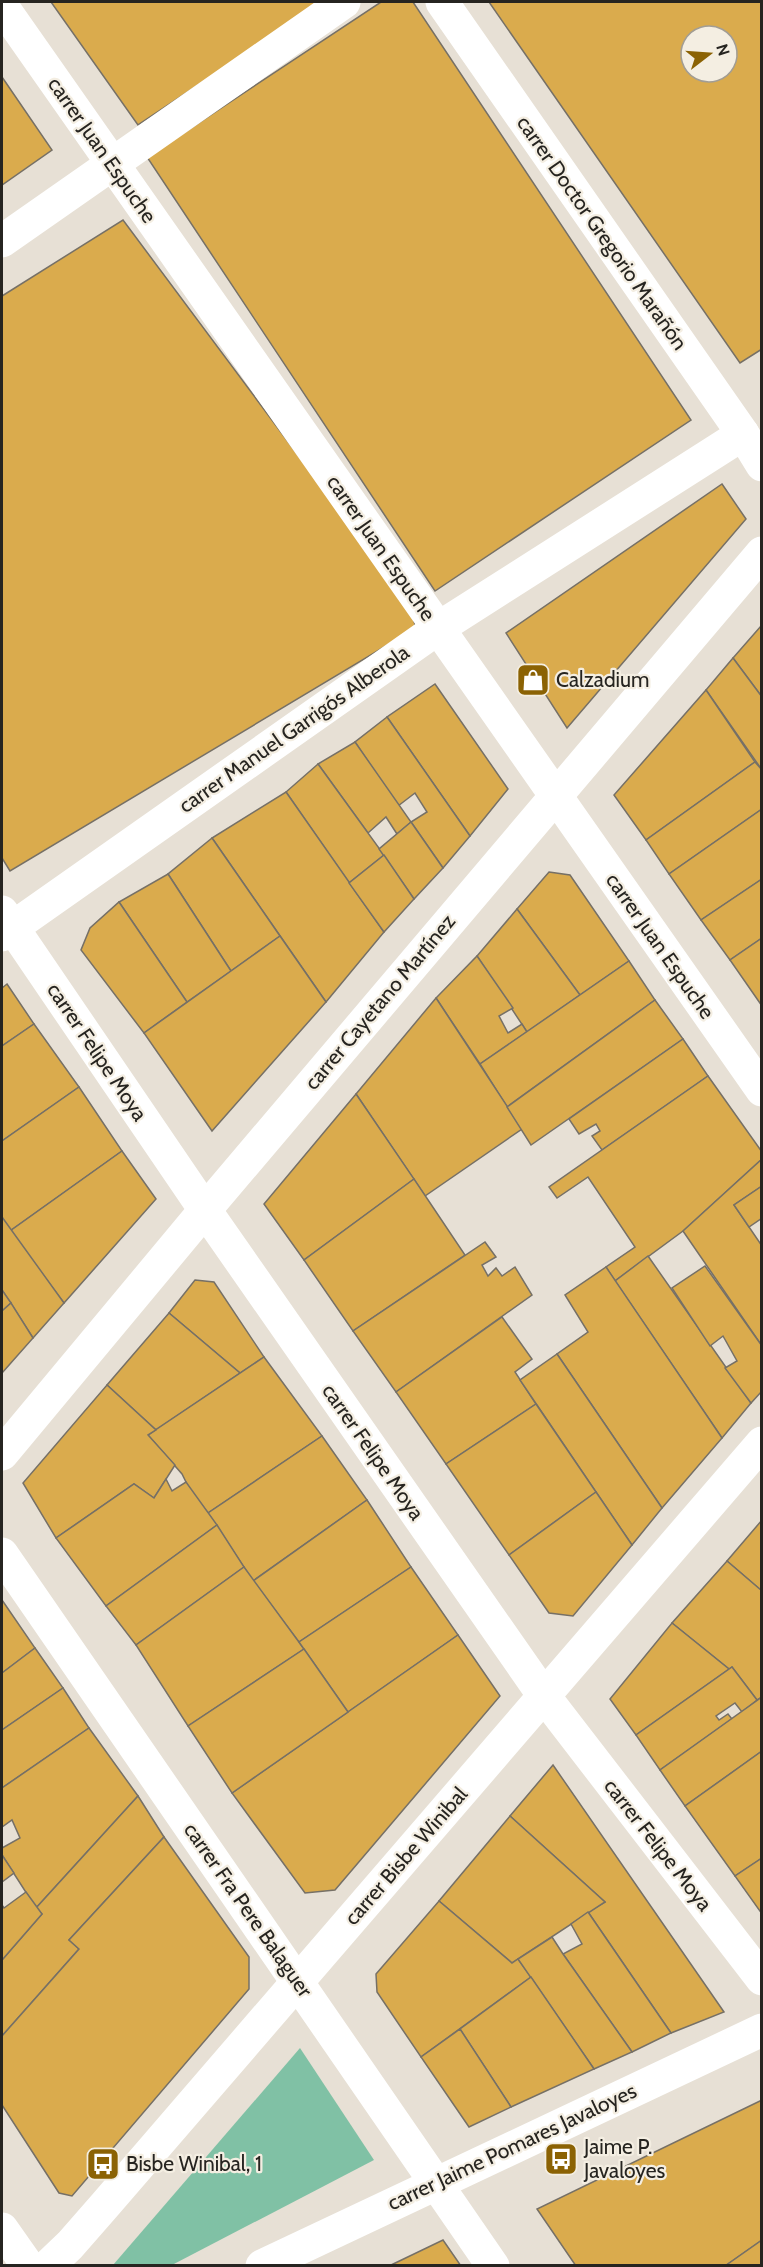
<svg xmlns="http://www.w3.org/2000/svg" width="763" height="2267" viewBox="0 0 763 2267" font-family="Cabin,sans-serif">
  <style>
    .green { fill: #80c1a5 }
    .building { fill: #daab4d; stroke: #767066; stroke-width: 1.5; fill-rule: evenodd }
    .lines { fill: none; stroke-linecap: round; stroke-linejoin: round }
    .minor { stroke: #fff; stroke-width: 33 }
    .major { stroke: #fff; stroke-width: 33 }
    .labels { text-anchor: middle; stroke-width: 4.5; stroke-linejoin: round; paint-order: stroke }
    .street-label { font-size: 21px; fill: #262420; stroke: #f4eee2 }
    .poi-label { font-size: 21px; fill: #262420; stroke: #f4eee2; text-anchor: start }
  </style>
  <rect width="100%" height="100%" fill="#e7e0d5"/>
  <polygon class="green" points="300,2048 374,2160 172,2265 113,2265"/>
  <g class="building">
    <polygon points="51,2 324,2 138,125"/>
    <polygon points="381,2 413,2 691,420 435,591 147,157"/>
    <path d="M489 2H762V349L740 363ZM691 36H727V72H691Z"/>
    <polygon points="2,77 52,150 2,185"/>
    <polygon points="123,220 409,604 416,628 10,871 2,858 2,296"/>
    <polygon points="722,484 746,519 567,728 506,633"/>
    <polygon points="761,626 762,626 762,697 733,658"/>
    <polygon points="733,658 762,697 762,770 706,690"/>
    <polygon points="435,684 508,789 470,836 387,717"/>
    <polygon points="706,690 755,762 646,840 614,795"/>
    <polygon points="387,717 470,836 443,868 411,822 427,812 415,793 398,806 355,742"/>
    <polygon points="355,742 411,822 397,834 386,817 368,833 318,764"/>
    <polygon points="755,762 762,770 762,809 669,874 646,840"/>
    <polygon points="318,764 384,855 349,883 286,792"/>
    <polygon points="286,792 384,932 326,1002 212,838"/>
    <polygon points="762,809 762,879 701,920 669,874"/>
    <polygon points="411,822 443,868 414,899 379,849"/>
    <polygon points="212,838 280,936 231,971 168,874"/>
    <polygon points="384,855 414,899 384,932 349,883"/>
    <polygon points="549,872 570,875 629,961 580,995 517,909"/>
    <polygon points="168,874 231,971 187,1002 119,902"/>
    <polygon points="762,879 762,938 730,960 701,920"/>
    <polygon points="119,902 187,1002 144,1033 81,950 90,928"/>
    <polygon points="517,909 580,995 527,1032 477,956"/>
    <polygon points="280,936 326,1002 212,1131 144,1033"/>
    <polygon points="762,938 762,1006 730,960"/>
    <polygon points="477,956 513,1008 499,1016 508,1033 522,1024 527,1032 480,1064 436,998"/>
    <polygon points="629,961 655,1000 507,1107 480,1064"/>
    <polygon points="7,984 34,1024 2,1046 2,988"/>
    <polygon points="436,998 522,1129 425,1196 356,1094"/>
    <polygon points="655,1000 683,1039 531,1145 507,1107"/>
    <polygon points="34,1024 79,1087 2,1141 2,1046"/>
    <polygon points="683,1039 708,1076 602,1150 592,1136 600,1131 596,1124 579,1134 569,1119"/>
    <polygon points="708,1076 762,1152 762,1159 683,1231 615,1281 606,1267 635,1247 588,1177 557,1198 549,1187"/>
    <polygon points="79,1087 122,1151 10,1231 2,1217 2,1141"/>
    <polygon points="356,1094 414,1179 304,1260 264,1204"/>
    <polygon points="122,1151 156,1199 64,1303 10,1231"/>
    <polygon points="762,1159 762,1186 734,1205 762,1246 762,1346 683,1231"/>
    <polygon points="414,1179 465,1255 353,1331 304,1260"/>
    <polygon points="762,1186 762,1218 749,1227 734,1205"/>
    <polygon points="2,1217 64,1303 33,1338 2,1290"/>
    <polygon points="485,1242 496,1257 482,1265 488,1276 496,1268 502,1276 515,1267 532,1295 396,1392 353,1331"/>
    <polygon points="648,1256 751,1403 722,1438 615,1281"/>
    <polygon points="705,1266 762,1346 762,1391 751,1403 725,1368 737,1361 723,1336 710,1346 672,1288"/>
    <polygon points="606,1267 722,1438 662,1508 557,1354 588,1332 565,1295"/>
    <polygon points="195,1280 214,1282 264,1357 240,1373 169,1313"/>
    <polygon points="2,1290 11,1303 2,1311"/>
    <polygon points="11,1303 33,1338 2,1373 2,1311"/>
    <polygon points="169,1313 240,1373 156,1430 107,1385"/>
    <polygon points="502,1317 532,1359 515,1372 536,1404 446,1464 396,1392"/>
    <polygon points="557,1354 662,1508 632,1545 520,1380"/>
    <polygon points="264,1357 322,1436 208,1513 190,1490 182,1474 148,1435"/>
    <polygon points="107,1385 156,1430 148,1435 175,1465 154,1498 134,1484 56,1538 23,1483"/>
    <polygon points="536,1404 596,1492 509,1555 446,1464"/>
    <polygon points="322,1436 367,1500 253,1581 208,1513"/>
    <polygon points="166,1479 172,1491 186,1482 217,1525 106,1606 56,1538 134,1484 154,1498"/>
    <polygon points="596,1492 632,1545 573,1616 549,1613 509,1555"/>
    <polygon points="367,1500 411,1567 299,1642 253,1581"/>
    <polygon points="762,1520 762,1591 727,1561"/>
    <polygon points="217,1525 244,1567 136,1645 106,1606"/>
    <polygon points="727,1561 762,1591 762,1697 757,1700 732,1667 729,1669 672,1623"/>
    <polygon points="244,1567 304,1649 188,1726 136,1645"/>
    <polygon points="411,1567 458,1635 348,1712 299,1642"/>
    <polygon points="2,1600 35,1648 2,1673"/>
    <polygon points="672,1623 729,1669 636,1735 610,1699"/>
    <polygon points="458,1635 500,1696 335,1890 305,1893 232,1793"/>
    <polygon points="35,1648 63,1688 2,1730 2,1673"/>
    <polygon points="304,1649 348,1712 232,1793 188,1726"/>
    <polygon points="732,1667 757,1700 742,1712 735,1703 716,1716 719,1720 728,1714 732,1719 660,1770 636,1735"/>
    <polygon points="63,1688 89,1728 2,1788 2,1730"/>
    <polygon points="762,1697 762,1751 685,1806 660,1770"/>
    <polygon points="89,1728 138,1796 36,1908 2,1855 2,1848 20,1838 12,1820 2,1827 2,1788"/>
    <polygon points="762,1751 762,1858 735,1876 685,1806"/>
    <polygon points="553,1765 724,2012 671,2033 588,1912 605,1902 510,1816"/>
    <polygon points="138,1796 164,1837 69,1940 79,1949 2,2036 2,1960 42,1914 36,1908"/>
    <polygon points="510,1816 605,1902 512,1963 439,1901"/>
    <polygon points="164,1837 249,1957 249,1989 72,2196 59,2193 2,2105 2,2036 79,1949 69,1940"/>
    <polygon points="2,1855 14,1873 2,1882"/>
    <polygon points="762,1858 762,1914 735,1876"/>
    <polygon points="26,1892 42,1914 2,1960 2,1905 4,1908"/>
    <polygon points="439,1901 512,1963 518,1959 531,1977 421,2057 377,1992 376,1974"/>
    <polygon points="588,1912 671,2033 632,2052 563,1954 582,1944 571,1924"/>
    <polygon points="552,1937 563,1954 632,2052 594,2069 518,1959"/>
    <polygon points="531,1977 594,2069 511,2107 460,2029"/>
    <polygon points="460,2029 511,2107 469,2127 421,2057"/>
    <polygon points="762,2100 762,2240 725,2266 576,2266 537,2209"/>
    <polygon points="443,2240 461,2266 389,2266"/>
    <polygon points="762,2240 762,2266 725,2266"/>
  </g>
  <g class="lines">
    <g class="minor">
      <polyline points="442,2 743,434 762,465"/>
      <polyline points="2,6 762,1090"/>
      <polyline points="2,241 344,2"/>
      <polyline points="2,912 205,1210 544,1696 762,1979"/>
      <polyline points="2,935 437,629 743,434"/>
      <polyline points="2,1454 205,1210 762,553"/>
      <polyline points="2,1554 493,2266"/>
      <polyline points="48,2266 70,2245 105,2205 762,1443"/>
      <polyline points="262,2266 762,2030"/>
    </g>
    <polyline class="major" points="2,2229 28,2266"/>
  </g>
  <defs>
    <g id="shop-square" transform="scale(1.725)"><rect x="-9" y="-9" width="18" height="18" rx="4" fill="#8b6204" stroke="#f4eee2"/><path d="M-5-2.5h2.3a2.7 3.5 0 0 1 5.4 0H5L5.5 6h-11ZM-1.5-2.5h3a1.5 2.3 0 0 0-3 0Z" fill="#fff"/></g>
    <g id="bus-square" transform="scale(1.725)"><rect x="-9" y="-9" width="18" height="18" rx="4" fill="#8b6204" stroke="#f4eee2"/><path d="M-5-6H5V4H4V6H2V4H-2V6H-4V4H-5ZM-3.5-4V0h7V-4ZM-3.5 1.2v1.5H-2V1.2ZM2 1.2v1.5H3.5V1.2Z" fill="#fff"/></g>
  </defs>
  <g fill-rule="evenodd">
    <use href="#shop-square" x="533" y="680"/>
    <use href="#bus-square" x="561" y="2159"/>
    <use href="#bus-square" x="103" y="2164"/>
  </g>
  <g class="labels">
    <g class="street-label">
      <text transform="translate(102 150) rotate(55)" y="7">carrer Juan Espuche</text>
      <text transform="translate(602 233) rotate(55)" y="7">carrer Doctor Gregorio Marañón</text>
      <text transform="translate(381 548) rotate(55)" y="7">carrer Juan Espuche</text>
      <text transform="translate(294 729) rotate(-35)" y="7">carrer Manuel Garrigós Alberola</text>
      <text transform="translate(660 946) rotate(55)" y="7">carrer Juan Espuche</text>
      <text transform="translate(380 1002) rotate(-50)" y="7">carrer Cayetano Martínez</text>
      <text transform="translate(97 1052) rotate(56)" y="7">carrer Felipe Moya</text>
      <text transform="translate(373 1452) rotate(55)" y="7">carrer Felipe Moya</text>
      <text transform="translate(658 1845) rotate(52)" y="7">carrer Felipe Moya</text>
      <text transform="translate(406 1856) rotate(-49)" y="7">carrer Bisbe Winibal</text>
      <text transform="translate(248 1910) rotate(55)" y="7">carrer Fra Pere Balaguer</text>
      <text transform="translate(512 2147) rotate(-25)" y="7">carrer Jaime Pomares Javaloyes</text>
    </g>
    <g class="poi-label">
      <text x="556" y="687">Calzadium</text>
      <text x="584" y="2154">Jaime P.<tspan x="584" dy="24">Javaloyes</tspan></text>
      <text x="126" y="2171">Bisbe Winibal, 1</text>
    </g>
  </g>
  <rect width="763" height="2267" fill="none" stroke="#262420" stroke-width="6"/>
  <g transform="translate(709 54) rotate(73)"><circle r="28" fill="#f4eee2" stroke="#a29d94" stroke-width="1.5"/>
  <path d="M0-4.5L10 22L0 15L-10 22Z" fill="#8b6204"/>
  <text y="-9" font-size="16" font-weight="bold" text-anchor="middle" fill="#262420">N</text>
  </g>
</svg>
